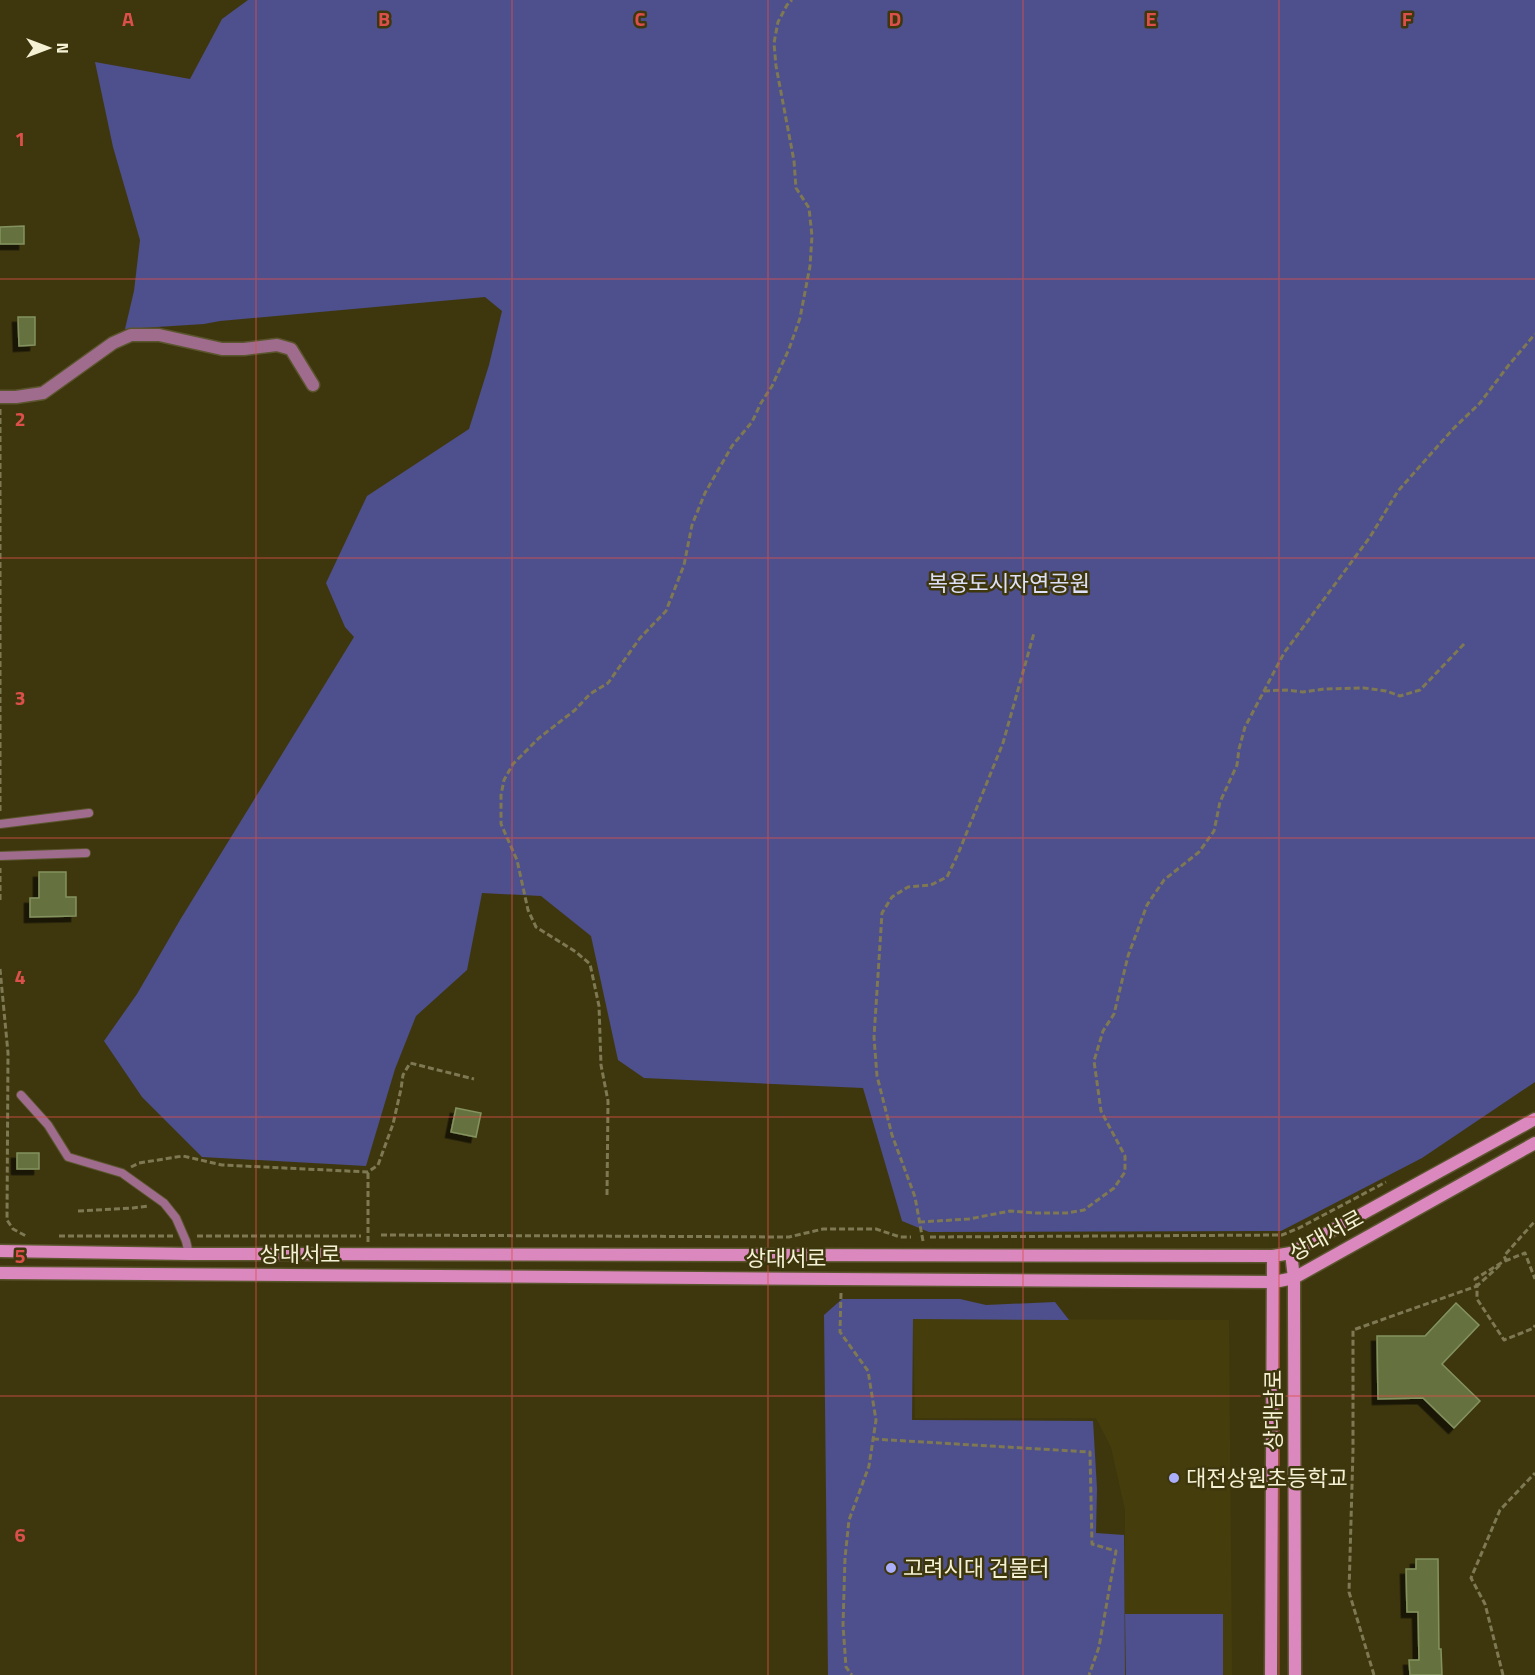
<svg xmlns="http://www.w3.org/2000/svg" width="1535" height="1675" viewBox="0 0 1535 1675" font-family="'Titillium Web','Noto Sans KR',sans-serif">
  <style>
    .built { fill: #453e0c }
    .green { fill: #4e4f8d }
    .building { fill: #657240; stroke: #84925f; stroke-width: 1.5; filter: url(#shadow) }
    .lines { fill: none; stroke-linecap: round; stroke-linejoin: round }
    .lane-casing { stroke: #5b552e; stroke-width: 10 }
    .street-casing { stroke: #5b552e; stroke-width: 15 }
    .secondary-casing { stroke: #5b552e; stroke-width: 15 }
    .path { stroke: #7e7853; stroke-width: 3; stroke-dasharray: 6 3; stroke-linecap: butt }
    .lane { stroke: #9f6c8d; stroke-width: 8 }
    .street { stroke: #9f6c8d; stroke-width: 12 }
    .secondary { stroke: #da88be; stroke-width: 12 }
    .grid { fill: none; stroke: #dc504b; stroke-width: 1.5; stroke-opacity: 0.55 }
    .poi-dot { fill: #abaffb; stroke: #3e370e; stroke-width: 2 }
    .labels { text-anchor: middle; stroke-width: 5; stroke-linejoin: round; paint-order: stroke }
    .park-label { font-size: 22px; fill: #dde0f6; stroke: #3e370e }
    .street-label { font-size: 22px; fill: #f5f1d5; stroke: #3e370e }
    .poi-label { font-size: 22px; fill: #f5f1d5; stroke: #3e370e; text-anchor: start }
    .grid-label { font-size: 20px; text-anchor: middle; font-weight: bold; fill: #dc504b; stroke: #3e370e; stroke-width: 5; stroke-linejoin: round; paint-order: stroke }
  </style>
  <defs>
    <filter id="shadow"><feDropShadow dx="-5.5" dy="5.5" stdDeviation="0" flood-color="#0009"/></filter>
  </defs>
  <rect width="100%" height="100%" fill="#3e370e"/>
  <polygon class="built" points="913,1319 1229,1320 1232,1675 1125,1675 1125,1510 1111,1447 1096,1418 915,1418"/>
  <g class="green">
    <polygon points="248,0 1535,0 1535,1082 1422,1158 1281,1231 929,1232 902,1221 863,1088 644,1078 618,1060 591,936 541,896 482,893 467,970 416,1016 395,1069 366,1166 202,1157 142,1097 104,1041 137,994 180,920 354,637 345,627 326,583 367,496 469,429 489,365 502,311 485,297 220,321 204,324 125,329 134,291 140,240 113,147 95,62 190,79 222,19"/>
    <polygon points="842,1299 960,1299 986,1305 1055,1302 1069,1320 913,1319 912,1420 1093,1421 1097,1489 1096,1533 1124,1535 1125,1675 828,1675 824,1315"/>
    <polygon points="1125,1614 1223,1614 1223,1675 1126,1675"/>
  </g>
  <g class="building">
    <polygon points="24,226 24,244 0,244 0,227"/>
    <polygon points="18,317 35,317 35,345 19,346"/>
    <polygon points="39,872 66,872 66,897 76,897 76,916 30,917 30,898 39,898"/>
    <polygon points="456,1108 481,1113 476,1137 451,1132"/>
    <rect x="17" y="1153" width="22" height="16"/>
    <polygon points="1456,1303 1479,1325 1442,1364 1480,1401 1454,1428 1423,1398 1378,1399 1377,1336 1425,1336"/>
    <polygon points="1416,1559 1438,1559 1439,1649 1441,1649 1442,1675 1410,1675 1409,1660 1419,1660 1418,1612 1407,1612 1406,1569 1416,1569"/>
  </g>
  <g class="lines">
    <g class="lane-casing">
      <g id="lane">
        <polyline points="0,824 89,813"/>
        <polyline points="0,856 86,853"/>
        <polyline points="21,1095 48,1125 68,1157 122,1173 164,1203 176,1218 186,1241 189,1254"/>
      </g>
    </g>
    <g class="street-casing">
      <polyline id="street" points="0,397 16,397 43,393 113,343 131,335 159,335 222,349 244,349 277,345 291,349 313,385"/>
    </g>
    <g class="secondary-casing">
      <g id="secondary">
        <polyline points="0,1251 189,1254 1273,1256 1291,1253 1535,1119"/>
        <polyline points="1291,1253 1294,1278 1294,1302 1295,1675"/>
        <polyline points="0,1273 1274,1282 1294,1278 1535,1143"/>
        <polyline points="1271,1675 1273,1256"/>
      </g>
    </g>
    <g class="path">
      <polyline points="0,409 0,811"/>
      <polyline points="1264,691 1286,690 1303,692 1324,689 1364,688 1386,691 1400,696 1420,690 1465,643"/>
      <polyline points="0,900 0,868"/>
      <polyline points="0,969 8,1053 7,1220 13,1229 26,1236"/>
      <polyline points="131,1167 139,1163 183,1156 222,1165 368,1172 378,1165 393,1124 401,1089 403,1075 410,1063 474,1079"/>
      <polyline points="607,1195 608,1101 601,1065 599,1006 590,964 576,952 536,927 528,910 517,860 501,824 501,795 504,780 513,764 539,738 575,710 590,694 608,683 640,638 666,611 684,565 692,525 705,493 732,446 752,422 761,403 772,386 789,349 800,318 810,266 812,236 809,208 796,188 794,161 776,66 774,43 778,22 787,5 792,0"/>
      <polyline points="78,1211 133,1208 148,1206"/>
      <polyline points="919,1222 969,1219 1010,1211 1035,1213 1066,1213 1084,1210 1114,1188 1125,1172 1125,1156 1101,1111 1094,1061 1103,1031 1114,1014 1128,956 1147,905 1164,880 1199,852 1214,831 1220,802 1237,765 1239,749 1245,727 1284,653 1370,537 1398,491 1453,429 1480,403 1508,366 1535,334"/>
      <polyline points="381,1235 789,1237 823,1229 876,1229 900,1237 911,1237"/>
      <polyline points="59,1236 173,1236"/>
      <polyline points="197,1236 361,1236"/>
      <polyline points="930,1237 1282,1235 1299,1228 1386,1182"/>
      <polyline points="923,1241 915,1197 892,1135 877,1076 874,1037 882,913 892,897 908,887 931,885 947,877 958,854 1003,743 1034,633"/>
      <polyline points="368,1242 368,1172"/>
      <polyline points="1505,1261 1525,1253 1535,1279"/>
      <polyline points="1500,1265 1477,1286 1477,1299 1504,1340 1534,1328 1535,1325"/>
      <polyline points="841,1293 840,1332 868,1371 876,1420 869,1466 849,1520 845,1558 843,1625 846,1667 852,1675"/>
      <polyline points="873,1439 1090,1452 1092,1544 1116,1551 1099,1647 1089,1675"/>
      <polyline points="1374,1675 1349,1592 1353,1450 1353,1330 1477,1286 1475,1279 1506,1260 1504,1256 1535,1221"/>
      <polyline points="1503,1675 1485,1604 1471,1578 1500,1510 1535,1473"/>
    </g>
    <use href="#lane" class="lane"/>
    <use href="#street" class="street"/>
    <use href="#secondary" class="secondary"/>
  </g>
  <path class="grid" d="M256 0V1675M512 0V1675M768 0V1675M1023 0V1675M1279 0V1675M0 279H1535M0 558H1535M0 838H1535M0 1117H1535M0 1396H1535"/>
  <g class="poi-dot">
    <circle cx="1174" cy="1478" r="6"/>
    <circle cx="891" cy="1568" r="6"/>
  </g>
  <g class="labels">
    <g class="park-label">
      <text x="1009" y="591">복용도시자연공원</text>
    </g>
    <g class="street-label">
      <text transform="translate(1326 1235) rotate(-29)" y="8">상대서로</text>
      <text x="300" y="1262">상대서로</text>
      <text x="786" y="1266">상대서로</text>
      <text transform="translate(1273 1410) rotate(-90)" y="8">상대남로</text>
    </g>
    <g class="poi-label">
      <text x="1186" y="1486">대전상원초등학교</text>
      <text x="903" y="1576">고려시대 건물터</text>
    </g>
  </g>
  <g class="grid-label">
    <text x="128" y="26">A</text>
    <text x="384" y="26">B</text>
    <text x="640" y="26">C</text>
    <text x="895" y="26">D</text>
    <text x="1151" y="26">E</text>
    <text x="1407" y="26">F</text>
    <text x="20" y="146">1</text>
    <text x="20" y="426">2</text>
    <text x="20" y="705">3</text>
    <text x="20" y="984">4</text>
    <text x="20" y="1263">5</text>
    <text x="20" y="1542">6</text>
  </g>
  <g transform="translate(48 48) rotate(90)" stroke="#3e370e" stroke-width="4.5" paint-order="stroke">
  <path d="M0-4.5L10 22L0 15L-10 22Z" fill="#f5f1d5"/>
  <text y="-9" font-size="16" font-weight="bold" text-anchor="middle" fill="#f5f1d5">N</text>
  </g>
</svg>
